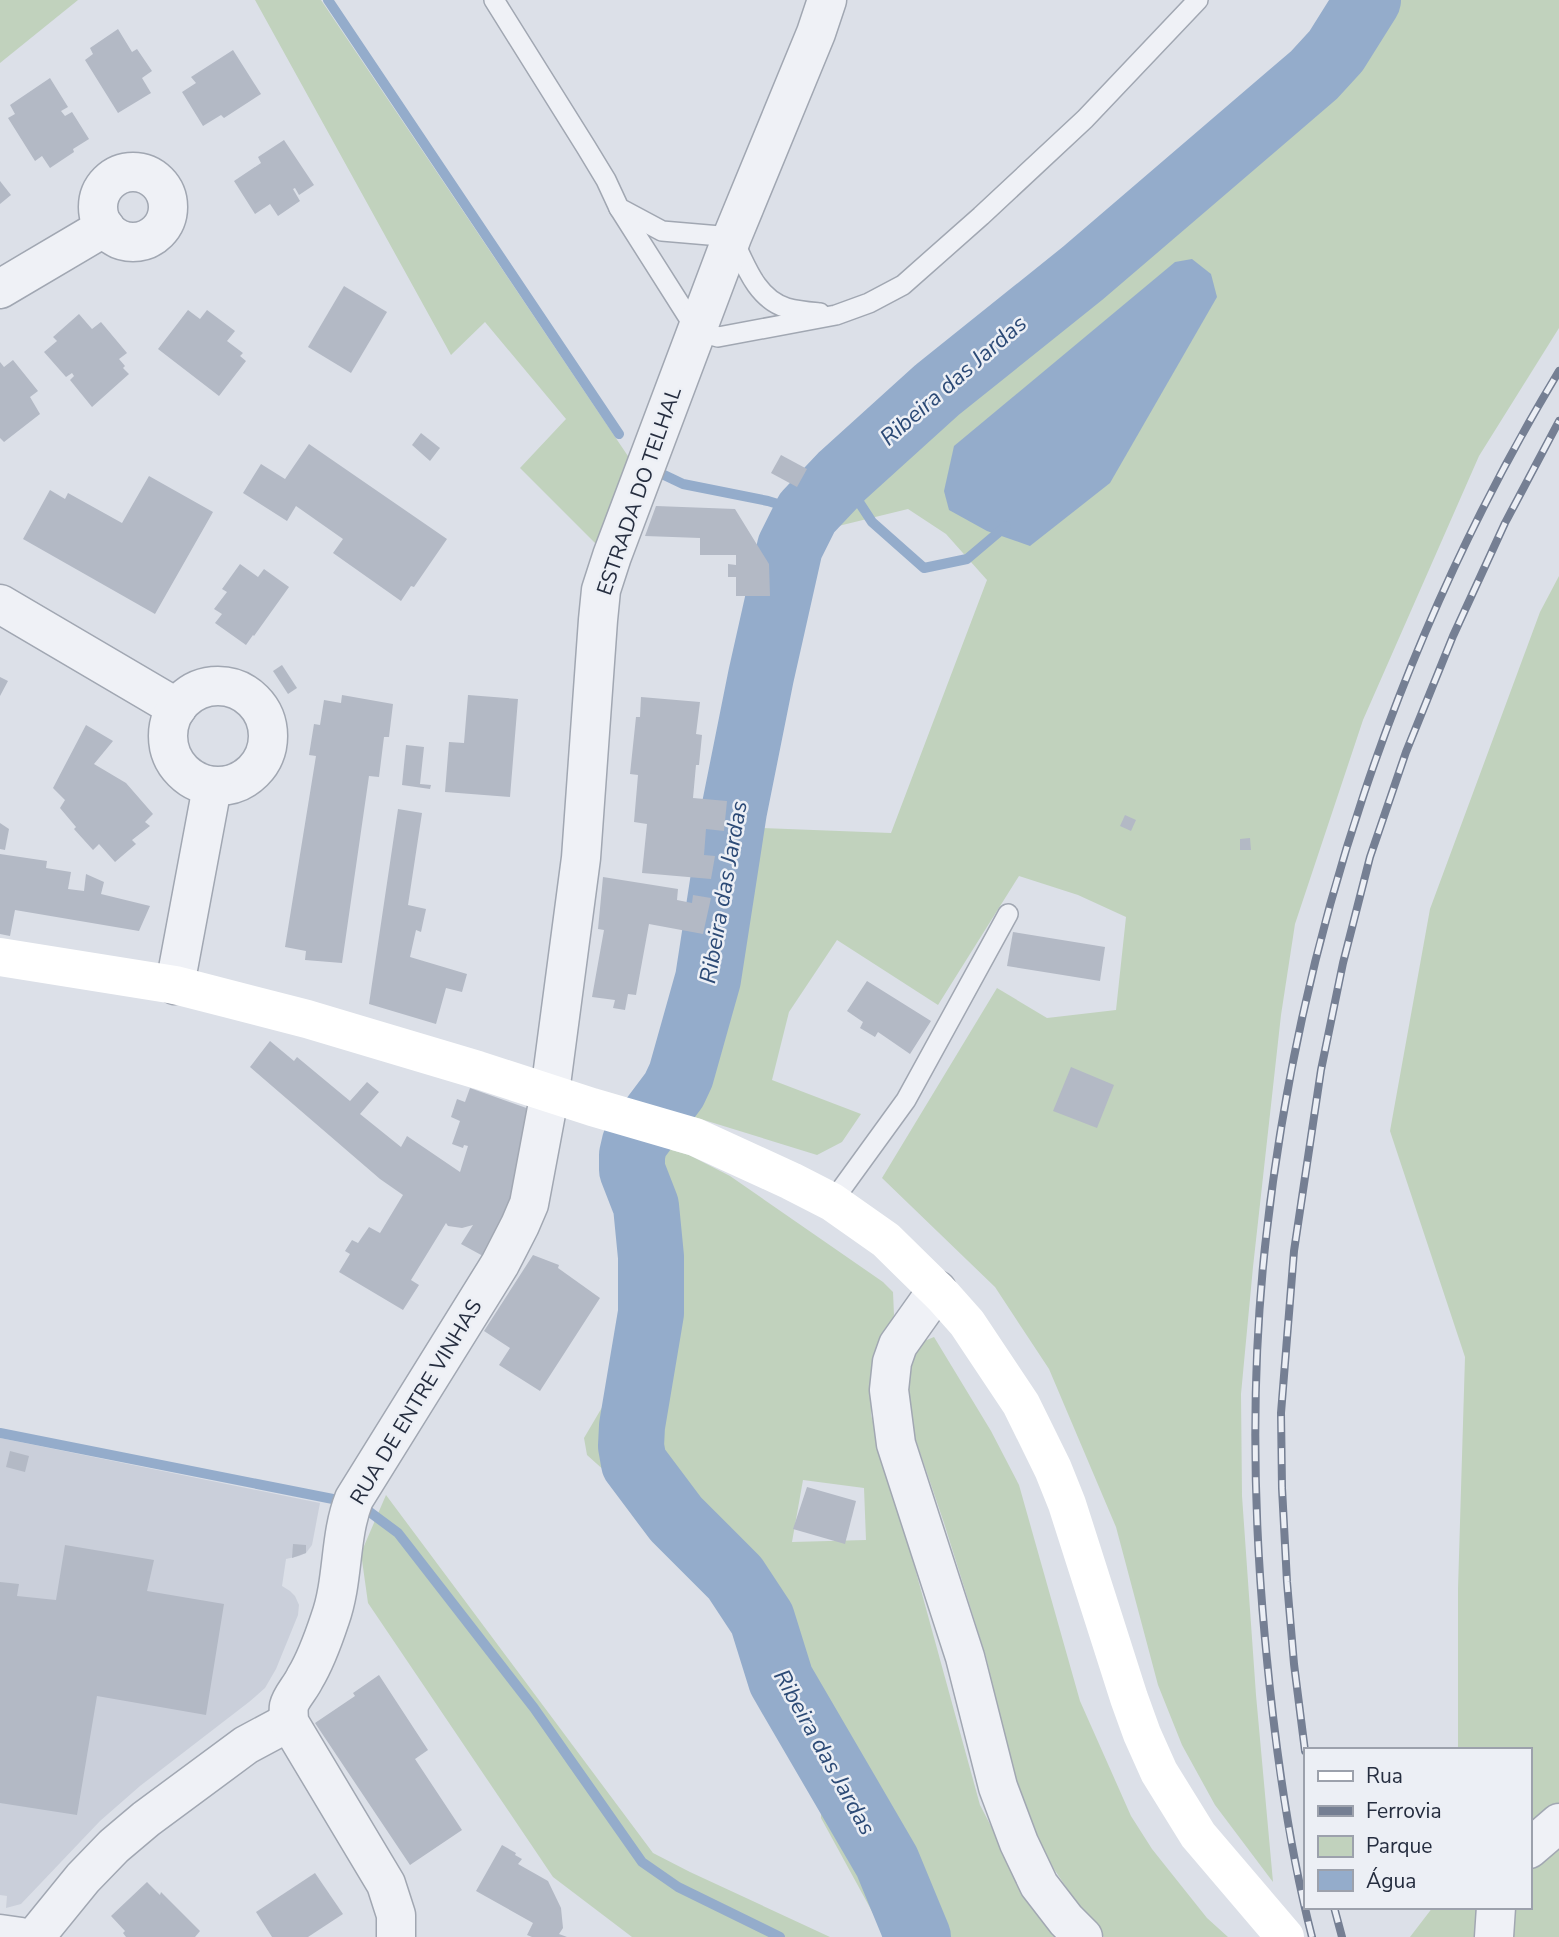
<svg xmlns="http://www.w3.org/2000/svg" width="1559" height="1937" viewBox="0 0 1559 1937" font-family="'Nunito Sans',sans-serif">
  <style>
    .built { fill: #cacfda }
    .green { fill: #c1d2bd; fill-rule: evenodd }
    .water { fill: #94accb }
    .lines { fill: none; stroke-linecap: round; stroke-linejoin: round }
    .stream { stroke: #94accb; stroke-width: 10 }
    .river { stroke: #94accb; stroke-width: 66 }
    .building { fill: #b3b9c5 }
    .service-casing { stroke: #a1a7b2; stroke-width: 22 }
    .minor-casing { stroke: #a1a7b2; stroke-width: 41 }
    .tertiary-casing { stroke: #a1a7b2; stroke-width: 41 }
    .service { stroke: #eff1f6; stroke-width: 19 }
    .minor { stroke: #eff1f6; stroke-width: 38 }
    .tertiary { stroke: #eff1f6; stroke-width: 38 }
    .secondary { stroke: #fff; stroke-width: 38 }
    .rail-casing { stroke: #757f93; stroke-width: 8 }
    .rail { stroke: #eceff5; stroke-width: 5; stroke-dasharray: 16; stroke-linecap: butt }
    .labels { text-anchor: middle; stroke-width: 5; stroke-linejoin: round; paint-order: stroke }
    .street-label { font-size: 21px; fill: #252d3f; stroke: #eceff5 }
    .water-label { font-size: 23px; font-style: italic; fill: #2c4a76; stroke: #eceff5 }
  </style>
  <rect width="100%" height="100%" fill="#dce0e8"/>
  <polygon class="built" points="0,1438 320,1503 312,1545 306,1553 299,1556 286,1559 282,1586 290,1591 295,1596 299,1605 298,1615 276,1669 265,1688 249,1702 140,1786 100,1821 21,1904 6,1908 7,1896 0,1895"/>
  <g class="green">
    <polygon points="0,0 78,0 0,63"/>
    <polygon points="255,0 321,0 636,468 597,545 520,468 566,419 485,322 451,355"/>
    <path d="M1348 0H1559V328L1479 456 1363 720 1295 924 1281 1015 1253 1267 1241 1394 1242 1496 1256 1695 1273 1882 1215 1805 1182 1745 1158 1685 1116 1527 1049 1369 995 1287 882 1178 997 988 1047 1018 1116 1010 1126 917 1078 895 1019 876 938 1005 837 940 789 1012 772 1080 861 1114 842 1142 817 1155 639 1100 667 1065 689 989 781 538 836 463 1272 88ZM908 509 946 534 987 580 891 833 760 828 815 560 822 530Z"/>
    <polygon points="1559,576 1559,1937 1410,1937 1433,1907 1529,1907 1529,1750 1458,1750 1458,1589 1465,1357 1390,1131 1430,909 1540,612"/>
    <path d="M605 1131 689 1155 730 1176 883 1282 893 1292 894 1315 872 1370 871 1415 891 1481 980 1805 1017 1876 1057 1937H886L821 1818V1776L777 1698 744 1628 656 1517 587 1455 584 1438 614 1387 627 1292ZM803 1480 864 1488 866 1540 792 1542Z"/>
    <polygon points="934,1337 991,1431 1019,1485 1080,1701 1131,1816 1152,1849 1207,1918 1228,1937 1104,1937 1086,1917 1054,1869 1023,1811 986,1657 944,1523 909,1420 907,1379 917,1344"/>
    <polygon points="386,1495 653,1853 690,1872 830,1937 632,1937 553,1877 368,1603 361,1553"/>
  </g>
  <polygon class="water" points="1192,259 1211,274 1217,297 1110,483 1030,546 987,531 949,510 944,491 954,446 1175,262"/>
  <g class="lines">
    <g class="stream">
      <polyline points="328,0 619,434"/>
      <polyline points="662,474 683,484 768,501 807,513"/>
      <polyline points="842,476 872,522 924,568 967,559 1006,526"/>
      <polyline points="0,1433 343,1501"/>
      <polyline points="367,1510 398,1533 534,1708 642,1862 678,1887 780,1937"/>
    </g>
    <polyline class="river" points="918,1937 887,1862 781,1680 762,1619 735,1578 676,1519 634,1463 631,1446 632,1426 651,1313 651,1257 646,1206 632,1170 632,1155 635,1142 674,1090 681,1075 708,979 734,811 761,676 790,547 807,513 842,476 937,390 1083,273 1314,75 1336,51 1368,0"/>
  </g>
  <g class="building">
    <polygon points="118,29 132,52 137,49 152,71 142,78 151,93 118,113 85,60 93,54 90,48"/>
    <polygon points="233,50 261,94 224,118 221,115 203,126 182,92 196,83 191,77"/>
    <polygon points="50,78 68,107 61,111 65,116 72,112 89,139 73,149 74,152 50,168 42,156 35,161 8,118 15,114 10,105"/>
    <polygon points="284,140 314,185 299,195 295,188 293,189 300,201 278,216 270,204 255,214 234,181 261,163 258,157"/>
    <polygon points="0,181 11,195 0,204"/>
    <polygon points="344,286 387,312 351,373 308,347"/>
    <polygon points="188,310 200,319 207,310 235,331 227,341 243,353 240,356 246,361 219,396 158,349"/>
    <polygon points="79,314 92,329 101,322 127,353 119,359 125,366 123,368 129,374 92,407 70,380 74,376 72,373 66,377 44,352 57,341 53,337"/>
    <polygon points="13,360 38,391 30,397 40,414 4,442 0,438 0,362 4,367"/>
    <polygon points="421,433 440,448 430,461 412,445"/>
    <polygon points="309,444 447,539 414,587 411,586 401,601 333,553 343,539 296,506 287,521 243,493 261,464 285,479"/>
    <polygon points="781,455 807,469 797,487 771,473"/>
    <polygon points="149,476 213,512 155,614 23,539 50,490 65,499 68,493 122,523"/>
    <polygon points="656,506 735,509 769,564 770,596 736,596 736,577 728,577 728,564 736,565 736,555 700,555 700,538 645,536"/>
    <polygon points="240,564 258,577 264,569 289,587 254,636 253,635 246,645 215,623 222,614 214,609 227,592 222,589"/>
    <polygon points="282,665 297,688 288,694 273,671"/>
    <polygon points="0,677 8,681 0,696"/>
    <polygon points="342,695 393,704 389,737 384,737 379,777 369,776 342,963 305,960 306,951 285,947 316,756 309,755 314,724 320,725 324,700 341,703"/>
    <polygon points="468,695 518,699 510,797 445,792 449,742 464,743"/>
    <polygon points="641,697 700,702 696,734 702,735 699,765 696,765 693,798 727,801 724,831 706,829 704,855 715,856 711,879 642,873 647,824 634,822 638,775 630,774 636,717 640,717"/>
    <polygon points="86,725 113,741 94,764 126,783 153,814 145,822 150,826 132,840 136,844 115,862 99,844 93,850 74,829 76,827 60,808 65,800 53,788"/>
    <polygon points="406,745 424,747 420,784 431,785 430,789 402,785"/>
    <polygon points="398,809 422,813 408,905 426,909 421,932 416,930 410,957 467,974 462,992 446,988 436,1024 369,1004"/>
    <polygon points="1125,815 1136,820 1131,831 1120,826"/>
    <polygon points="0,823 9,829 5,850 0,849"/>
    <polygon points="1250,838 1251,850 1240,850 1240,839"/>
    <polygon points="0,854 47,861 46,868 71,872 68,889 84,891 86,874 104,882 101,894 150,906 139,931 15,910 10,936 0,934"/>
    <polygon points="603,877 678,889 677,900 692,903 693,895 711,898 703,934 649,924 636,995 628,994 625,1010 613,1008 615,1000 592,997 604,930 598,929"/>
    <polygon points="1013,932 1105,947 1100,981 1007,966"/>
    <polygon points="867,981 931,1021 910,1054 878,1032 875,1037 860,1028 863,1022 847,1011"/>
    <polygon points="270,1041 294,1061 297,1057 350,1101 367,1082 379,1092 360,1114 401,1147 407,1136 460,1172 468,1146 464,1145 463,1148 452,1144 460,1121 451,1117 457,1099 465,1102 470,1088 532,1110 512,1205 483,1256 461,1244 473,1225 462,1228 448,1226 446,1223 411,1280 419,1285 403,1310 339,1272 350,1254 345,1251 352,1240 358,1243 369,1227 380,1233 403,1195 380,1179 250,1067"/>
    <polygon points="1071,1067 1114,1085 1097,1128 1053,1111"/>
    <polygon points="533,1255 559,1265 558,1268 600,1298 540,1391 499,1365 510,1348 484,1331"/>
    <polygon points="10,1451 29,1456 25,1472 6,1467"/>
    <polygon points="807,1487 856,1501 845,1544 793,1529"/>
    <polygon points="293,1544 306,1545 306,1553 292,1558"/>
    <polygon points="65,1545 154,1560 147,1591 224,1604 206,1715 97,1696 77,1815 0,1803 0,1582 19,1584 17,1596 56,1600"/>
    <polygon points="379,1675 428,1750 415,1759 462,1830 410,1865 315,1723 355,1696 353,1693"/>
    <polygon points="502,1845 516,1853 515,1855 522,1859 518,1864 548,1881 561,1908 563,1928 559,1934 567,1937 532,1937 527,1935 533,1923 476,1891"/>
    <polygon points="315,1873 343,1914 308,1937 272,1937 256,1912"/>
    <polygon points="147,1882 160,1895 161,1892 200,1931 195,1937 126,1937 123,1933 125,1931 111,1916"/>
  </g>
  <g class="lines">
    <g class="service-casing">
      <g id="service">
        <path d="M494 0 586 147 606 180 619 208 662 231 732 237C745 264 756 299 787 308 798 311 810 312 820 313"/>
        <polyline points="619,208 697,331 718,337 836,315 869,303 903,285 981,216 1085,119 1198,0"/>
        <polyline points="832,1202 906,1100 1008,914"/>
      </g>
    </g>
    <g class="minor-casing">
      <g id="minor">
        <circle cx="133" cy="207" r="35"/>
        <polyline points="0,289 105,227"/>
        <polyline points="0,604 177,708"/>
        <circle cx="218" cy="736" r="50"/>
        <polyline points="175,985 212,787"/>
        <polyline points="937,1290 898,1345 892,1362 889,1390 896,1444 965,1657 998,1787 1019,1843 1039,1885 1066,1920 1083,1937"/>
        <polyline points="1529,1849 1559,1823"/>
        <polyline points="0,1934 21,1937"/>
        <polyline points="35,1937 83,1878 114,1846 146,1819 246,1745 289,1722"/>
        <path d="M396 1937V1915L386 1884 289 1722C289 1717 288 1711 289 1706 291 1697 301 1687 305 1678 316 1660 323 1640 330 1619 344 1580 339 1537 354 1499L500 1264 520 1225 529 1204 550 1092"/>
        <polyline points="1494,1937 1496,1907"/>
      </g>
    </g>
    <g class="tertiary-casing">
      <polyline id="tertiary" points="550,1092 581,858 598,620 601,590 612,556 732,237 816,33 827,0"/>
    </g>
    <use href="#service" class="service"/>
    <use href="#minor" class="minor"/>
    <use href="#tertiary" class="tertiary"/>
    <polyline class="secondary" points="0,957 175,985 307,1019 478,1070 592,1107 695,1137 791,1181 832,1202 886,1240 943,1296 967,1323 1021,1404 1053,1469 1067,1504 1129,1698 1142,1734 1159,1772 1198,1835 1285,1937"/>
    <g class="rail-casing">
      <g id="rail">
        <polyline points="1305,1751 1294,1664 1287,1582 1282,1488 1281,1413 1294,1251 1321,1070 1343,963 1370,857 1406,752 1453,636 1505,523 1559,421"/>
        <polyline points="1334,1907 1342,1937"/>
        <path d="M1312 1937C1287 1840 1274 1738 1265 1639 1253 1508 1251 1377 1265 1247 1298 938 1399 636 1559 371"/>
      </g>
    </g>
    <use href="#rail" class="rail"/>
  </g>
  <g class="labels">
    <g class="street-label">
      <text transform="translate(639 491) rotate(-71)" y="7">ESTRADA DO TELHAL</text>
      <text transform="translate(416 1402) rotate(-59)" y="7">RUA DE ENTRE VINHAS</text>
    </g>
    <g class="water-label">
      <text transform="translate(953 380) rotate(-41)" y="8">Ribeira das Jardas</text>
      <text transform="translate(723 892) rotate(-80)" y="8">Ribeira das Jardas</text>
      <text transform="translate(825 1752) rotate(61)" y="8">Ribeira das Jardas</text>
    </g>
  </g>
  <rect x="1304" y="1748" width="228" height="161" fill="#eceff5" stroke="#9ca1ac" stroke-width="2"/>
  <rect x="1318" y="1771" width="35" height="10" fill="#ffffff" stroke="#9ca1ac" stroke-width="2"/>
  <text x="1366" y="1783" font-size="21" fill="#252d3f">Rua</text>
  <rect x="1318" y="1806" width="35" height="10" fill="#757f93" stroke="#9ca1ac" stroke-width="2"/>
  <text x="1366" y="1818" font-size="21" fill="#252d3f">Ferrovia</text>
  <rect x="1318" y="1836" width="35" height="21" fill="#c1d2bd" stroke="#9ca1ac" stroke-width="2"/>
  <text x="1366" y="1853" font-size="21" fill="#252d3f">Parque</text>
  <rect x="1318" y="1870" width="35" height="21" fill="#94accb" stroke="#9ca1ac" stroke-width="2"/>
  <text x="1366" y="1888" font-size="21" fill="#252d3f">Água</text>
</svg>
